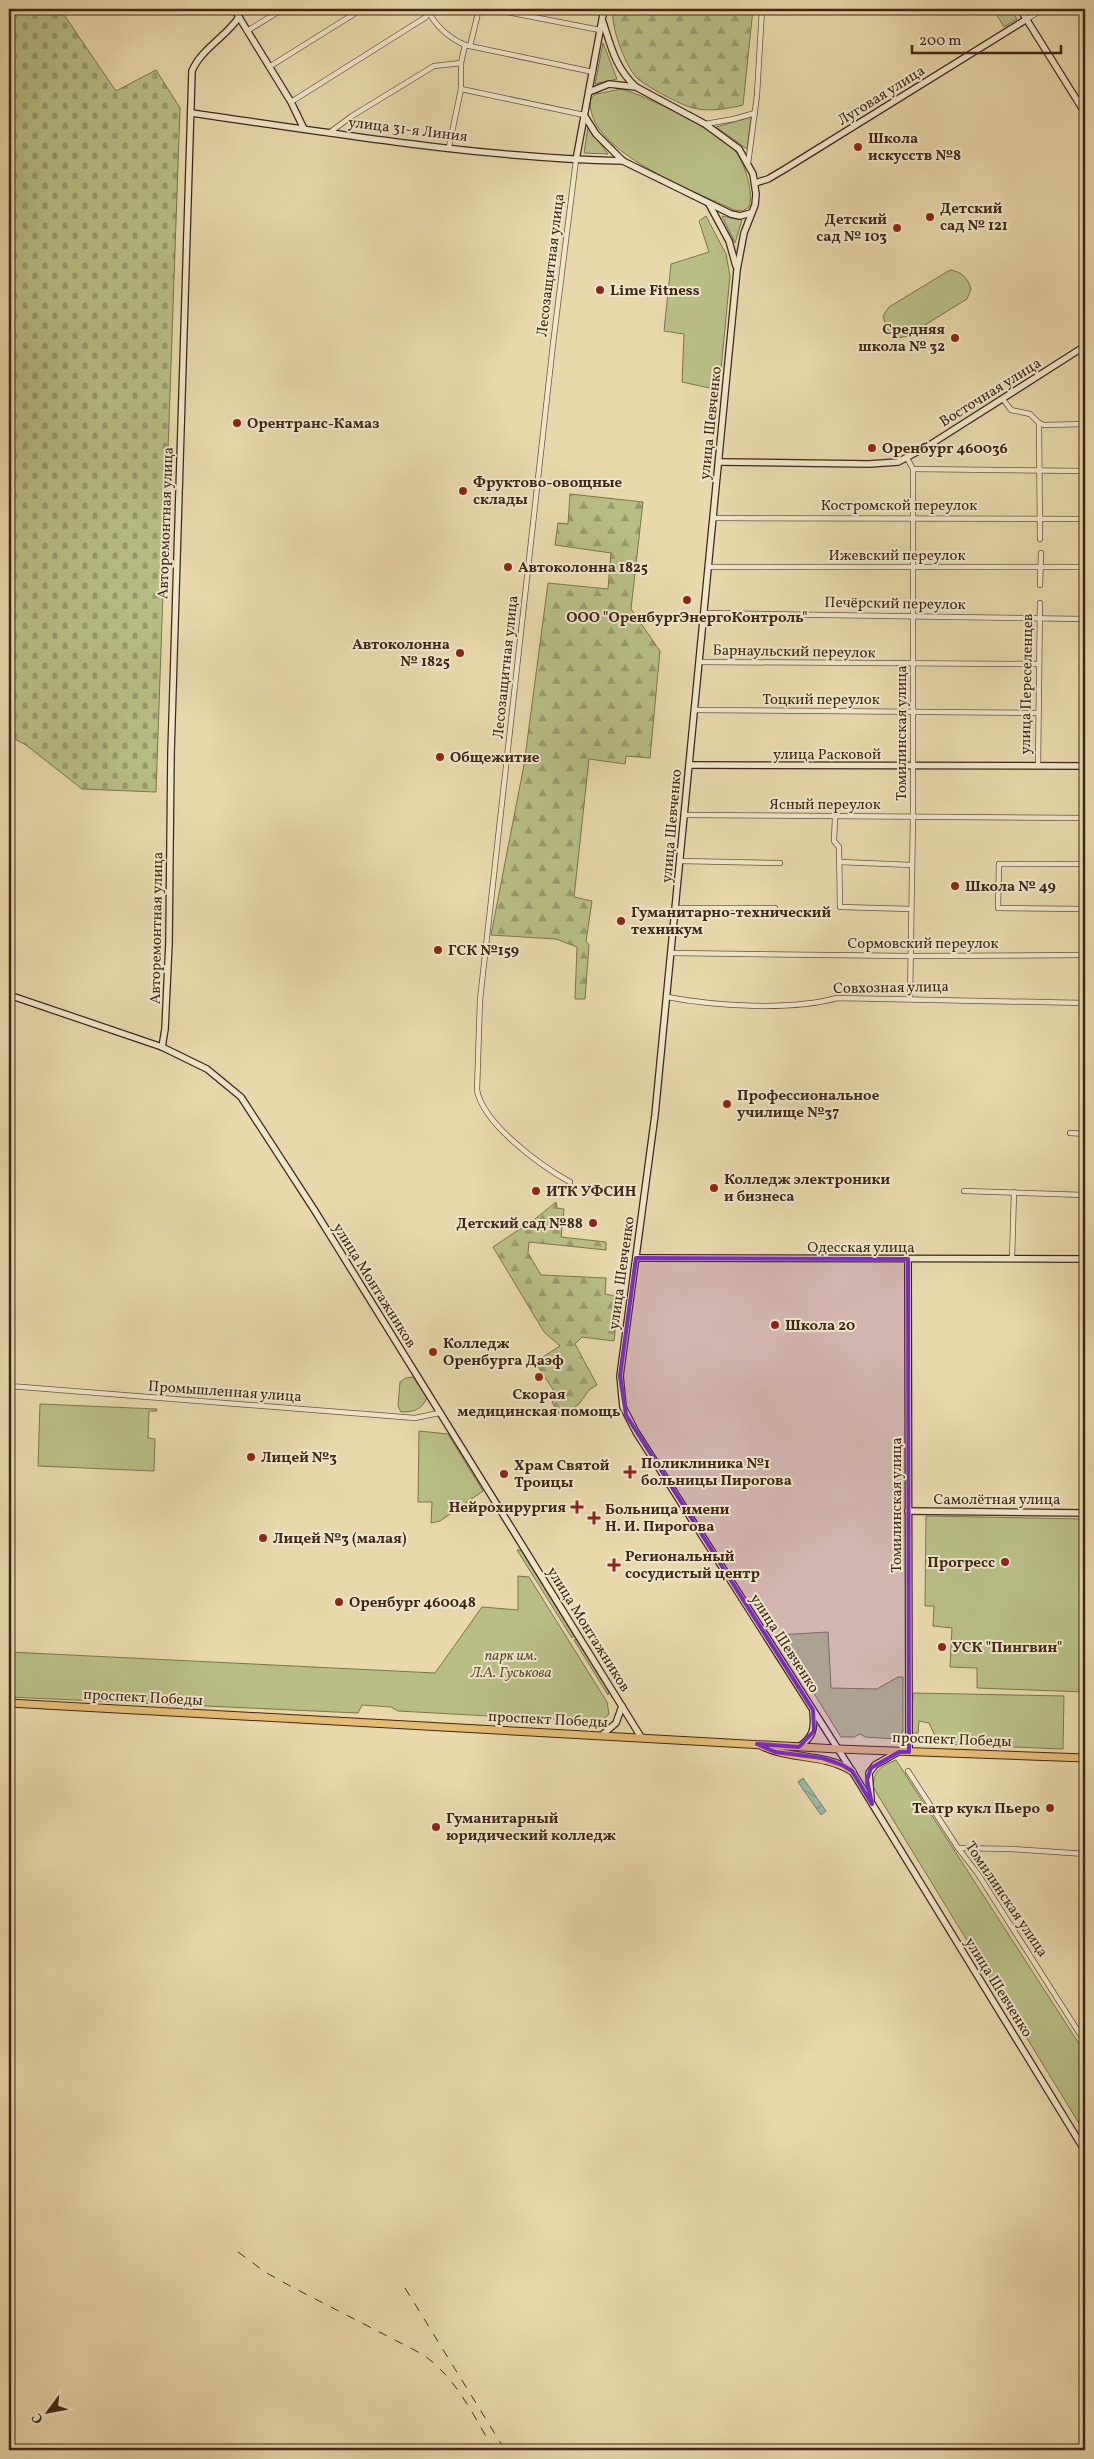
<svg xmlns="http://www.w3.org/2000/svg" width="1094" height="2459" viewBox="0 0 1094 2459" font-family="Vollkorn,serif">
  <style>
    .green { fill: #b9be87; stroke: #7d724e }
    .forest { fill: url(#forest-firs); stroke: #7d724e }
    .cemetery { fill: url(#cemetery-stones); stroke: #7d724e }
    .water { fill: url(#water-waves); stroke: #757f6d }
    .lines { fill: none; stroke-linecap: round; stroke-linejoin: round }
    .street-casing { stroke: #6b523c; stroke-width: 6 }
    .secondary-casing { stroke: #412616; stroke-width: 8 }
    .primary-casing { stroke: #412616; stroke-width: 9 }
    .street { stroke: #f0e6c9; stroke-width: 4.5 }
    .secondary { stroke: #f0e6c9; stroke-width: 5.5 }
    .primary { stroke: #e4bc76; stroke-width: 7 }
    .rail { stroke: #412616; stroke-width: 1; stroke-dasharray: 9 9; stroke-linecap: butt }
    .marked { fill: #7b2cbf; fill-opacity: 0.2; stroke: #7b2cbf; stroke-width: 4; stroke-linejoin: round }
    .poi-dot { fill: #8f2418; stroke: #f0e6c9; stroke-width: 2 }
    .labels { text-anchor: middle; stroke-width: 4; stroke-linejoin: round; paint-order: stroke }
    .street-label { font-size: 15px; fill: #412616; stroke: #f0e6c9 }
    .poi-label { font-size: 15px; font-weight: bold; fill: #412616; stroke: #f0e6c9; text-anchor: start }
    .park-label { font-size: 15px; font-style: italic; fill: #5f4c32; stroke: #f0e6c9 }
  </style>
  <defs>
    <pattern id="forest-firs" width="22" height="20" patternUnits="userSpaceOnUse" patternTransform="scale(1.25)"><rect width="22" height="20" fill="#b9be87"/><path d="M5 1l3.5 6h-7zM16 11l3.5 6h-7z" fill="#989a6d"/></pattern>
    <pattern id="cemetery-stones" width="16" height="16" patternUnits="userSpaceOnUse" patternTransform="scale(1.25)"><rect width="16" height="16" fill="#b9be87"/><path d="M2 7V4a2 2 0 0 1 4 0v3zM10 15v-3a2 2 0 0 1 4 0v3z" fill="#989a6d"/></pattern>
    <pattern id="water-waves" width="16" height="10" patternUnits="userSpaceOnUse" patternTransform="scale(1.25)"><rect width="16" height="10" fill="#98baa7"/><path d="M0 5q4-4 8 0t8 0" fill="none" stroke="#7e9787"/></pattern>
  </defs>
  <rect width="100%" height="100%" fill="#e8d8ac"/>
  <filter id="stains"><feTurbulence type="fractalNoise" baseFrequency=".004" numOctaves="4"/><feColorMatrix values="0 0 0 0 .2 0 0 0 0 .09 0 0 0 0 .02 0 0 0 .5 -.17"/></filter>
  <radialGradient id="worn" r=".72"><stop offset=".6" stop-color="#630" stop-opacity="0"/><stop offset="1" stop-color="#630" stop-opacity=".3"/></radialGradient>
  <g class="green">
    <polygon points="993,9 1010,9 1017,19 1004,27"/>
    <polygon points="603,43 617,79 595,84"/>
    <path d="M621 89C644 94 723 134 736 152 745 164 754 193 749 207L743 211 734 210C696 192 598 155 591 110 589 103 590 97 596 94Z"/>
    <polygon points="751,117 747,149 716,127"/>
    <polygon points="588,127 608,154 584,153"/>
    <polygon points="706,216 726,254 730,276 719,390 682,382 684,334 664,331 671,264 709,252 699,221"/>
    <polygon points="722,216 742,220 735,243"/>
    <path d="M950 270C962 272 967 277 971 289L967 299 907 336 898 338 887 329 883 316 889 307Z"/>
    <path d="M413 1377 427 1398C421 1410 414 1412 401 1412L398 1406 400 1382 406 1378Z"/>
    <polygon points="40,1404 157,1409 157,1411 149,1411 148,1438 155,1439 154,1471 38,1466"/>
    <polygon points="419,1431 448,1434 483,1491 440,1521 431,1523 432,1502 418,1502"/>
    <polygon points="926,1516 1085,1519 1085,1692 977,1688 977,1668 950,1667 952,1628 933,1626 934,1606 925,1606"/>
    <polygon points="517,1550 521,1550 574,1636 572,1638"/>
    <polygon points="518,1576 529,1577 607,1702 609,1714 600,1722 398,1711 391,1707 362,1705 358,1713 9,1697 9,1652 435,1673 482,1607 518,1610"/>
    <polygon points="828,1632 831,1688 877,1689 898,1677 903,1677 903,1732 895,1739 865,1737 860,1734 854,1737 841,1737 778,1635"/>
    <polygon points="576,1639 609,1692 608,1695 574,1640"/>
    <polygon points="913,1693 1064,1696 1063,1749 939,1744 929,1723 919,1721 918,1733 911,1733"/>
    <path d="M896 1760 1085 2053V2133L873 1787C874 1770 881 1766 896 1760Z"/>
  </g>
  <g class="forest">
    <path d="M613 9H753L743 105C727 109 709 112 693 108 683 106 643 85 636 77 625 65 610 25 613 9Z"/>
    <polygon points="570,494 643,502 631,609 660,651 650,758 626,756 625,764 589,759 574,897 592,901 586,941 589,945 585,999 575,999 577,947 556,939 491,935 524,765 548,583 608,589 611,553 555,545 558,523 568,524"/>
    <polygon points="556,1202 557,1208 564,1209 561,1237 606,1242 606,1250 529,1242 528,1253 541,1275 606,1278 605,1294 619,1297 614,1341 582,1337 575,1344 597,1385 589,1390 579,1404 561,1417 552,1402 558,1397 535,1362 560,1346 544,1332 493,1247 535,1219"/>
  </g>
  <polygon class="cemetery" points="9,9 60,9 116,91 156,70 180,108 156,792 82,789 26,745 9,736"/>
  <polygon class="water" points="803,1778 826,1811 821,1815 798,1782"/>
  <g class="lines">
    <g class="street-casing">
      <g id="street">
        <path d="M427 9C435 25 449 38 465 45L593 72"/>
        <polyline points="492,9 600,30"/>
        <polyline points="1081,9 1085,17"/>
        <polyline points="1027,19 1043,9"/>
        <polyline points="247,31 283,9"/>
        <polyline points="470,46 479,9"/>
        <polyline points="269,67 362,9"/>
        <polyline points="461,89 584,115"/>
        <polyline points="291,102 426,17 429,12"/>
        <polyline points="705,124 734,119 755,113"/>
        <polyline points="329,133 352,116 434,66 461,63"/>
        <polyline points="449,147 461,89 461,63 465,45"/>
        <polyline points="748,164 757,95 762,9"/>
        <polyline points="1003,399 1011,410 1030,414 1039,423 1044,425 1085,424"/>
        <polyline points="1039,423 1040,539"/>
        <polyline points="907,458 913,469 1085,471"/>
        <polyline points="713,518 1085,519"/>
        <polyline points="708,567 1085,567"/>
        <polyline points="1040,585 1041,553"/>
        <polyline points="704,613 1085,619"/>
        <polyline points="699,662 1038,664"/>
        <polyline points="695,710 1038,713"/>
        <polyline points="1038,766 1040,603"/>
        <polyline points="685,815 1085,818"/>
        <polyline points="835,817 834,841 839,847 840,907 911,909"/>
        <polyline points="680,861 780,863"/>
        <polyline points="840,862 912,865"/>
        <polyline points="1085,864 999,864 998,908 1085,909"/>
        <polyline points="676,908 775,908"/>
        <polyline points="671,953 910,956 1085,955"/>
        <path d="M667 997C715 1006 790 1011 837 998L1085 1003"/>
        <polyline points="910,998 913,816 913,469"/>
        <polyline points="1070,1133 1085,1134"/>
        <path d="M570 1182C541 1166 483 1124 477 1090L480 1000 553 344 576 160"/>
        <polyline points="964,1191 1085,1195"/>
        <polyline points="1012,1259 1014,1192"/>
        <polyline points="9,1386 390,1416 415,1418 439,1413"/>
        <polyline points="908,1771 958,1848 978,1874 1085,2042"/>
        <polyline points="958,1848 1011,1849 1085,1854"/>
      </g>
    </g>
    <g class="secondary-casing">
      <g id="secondary">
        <polyline points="234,9 291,102 304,129"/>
        <polyline points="1020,9 1085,113"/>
        <path d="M603 22C611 47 616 69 636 87"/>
        <polyline points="589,92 609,84 636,87 705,124 739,149 753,174 756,194 755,205 744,233 737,270 655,1115 620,1376 623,1407 636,1432 852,1771 1085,2151"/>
        <path d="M191 113C332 133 481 158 623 161"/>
        <polyline points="584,115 596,134 623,161 731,214 740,216 751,213"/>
        <polyline points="576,160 604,9"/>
        <polyline points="755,183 768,179 785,169 1027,19"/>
        <polyline points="709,204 729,241 736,266"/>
        <polyline points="719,462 869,464 898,462 928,446 1085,346"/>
        <polyline points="690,765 1085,766"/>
        <polyline points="9,995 162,1047 207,1069 241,1097 315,1211 641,1737"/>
        <path d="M162 1047 165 1029 169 943 171 753 192 71C201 49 226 37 239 17"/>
        <polyline points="636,1258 1085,1259"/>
        <polyline points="908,1259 909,1752"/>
        <polyline points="908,1511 1085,1513"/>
        <polyline points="602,1735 616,1723 622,1706"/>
        <path d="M799 1747C813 1737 815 1729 813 1712"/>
        <polyline points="871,1799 869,1773 875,1765 898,1752"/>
      </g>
    </g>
    <g class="primary-casing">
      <g id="primary">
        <polyline points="9,1703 838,1749 1085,1758"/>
        <path d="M762 1746C792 1760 822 1753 852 1771"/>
      </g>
    </g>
    <use href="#street" class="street"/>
    <use href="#secondary" class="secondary"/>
    <use href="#primary" class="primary"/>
    <g class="rail">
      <path d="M238 2252 265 2272 292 2287 422 2354C456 2377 473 2415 494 2450"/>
      <polyline points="405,2288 505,2450"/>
    </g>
  </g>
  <path class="marked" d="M636 1258 908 1259 909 1752H899L871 1768 867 1780 872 1804 852 1771 842 1765 822 1758 775 1752 757 1744 799 1747 814 1731 813 1710 626 1415 620 1376Z"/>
  <g class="poi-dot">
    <circle cx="858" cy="147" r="5"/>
    <circle cx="930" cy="217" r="5"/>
    <circle cx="897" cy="228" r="5"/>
    <circle cx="600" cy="290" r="5"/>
    <circle cx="955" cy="338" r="5"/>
    <circle cx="237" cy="423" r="5"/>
    <circle cx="872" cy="448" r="5"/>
    <circle cx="463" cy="491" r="5"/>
    <circle cx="508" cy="567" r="5"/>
    <circle cx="687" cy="600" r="5"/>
    <circle cx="460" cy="653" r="5"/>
    <circle cx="440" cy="757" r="5"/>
    <circle cx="955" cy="886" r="5"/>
    <circle cx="621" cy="921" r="5"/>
    <circle cx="438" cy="950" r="5"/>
    <circle cx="727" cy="1104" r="5"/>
    <circle cx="714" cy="1188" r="5"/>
    <circle cx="536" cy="1191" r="5"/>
    <circle cx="593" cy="1223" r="5"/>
    <circle cx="775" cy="1325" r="5"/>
    <circle cx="433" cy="1352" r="5"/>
    <circle cx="539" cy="1377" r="5"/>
    <circle cx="251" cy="1457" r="5"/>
    <path d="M627.5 1464.5h5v5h5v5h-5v5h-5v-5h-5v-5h5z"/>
    <circle cx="504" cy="1474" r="5"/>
    <path d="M574.5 1499.5h5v5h5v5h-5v5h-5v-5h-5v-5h5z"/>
    <path d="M591.5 1510.5h5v5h5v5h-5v5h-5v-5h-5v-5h5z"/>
    <circle cx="263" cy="1538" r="5"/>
    <circle cx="1005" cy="1562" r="5"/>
    <path d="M611.5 1557.5h5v5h5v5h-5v5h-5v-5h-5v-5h5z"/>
    <circle cx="339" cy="1602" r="5"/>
    <circle cx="942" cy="1647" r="5"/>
    <circle cx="1050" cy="1808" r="5"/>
    <circle cx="436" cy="1827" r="5"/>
  </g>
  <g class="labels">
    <g class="street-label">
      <text transform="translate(881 95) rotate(-32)" y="5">Луговая улица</text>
      <text transform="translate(408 129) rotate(7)" y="5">улица 31-я Линия</text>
      <text transform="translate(550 265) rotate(-83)" y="5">Лесозащитная улица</text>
      <text transform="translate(990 392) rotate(-32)" y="5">Восточная улица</text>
      <text transform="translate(710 423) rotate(-84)" y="5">улица Шевченко</text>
      <text x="899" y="510">Костромской переулок</text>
      <text transform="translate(165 523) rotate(-88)" y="5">Авторемонтная улица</text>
      <text x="897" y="560">Ижевский переулок</text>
      <text transform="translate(895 603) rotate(1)" y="5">Печёрский переулок</text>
      <text transform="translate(794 651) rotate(1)" y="5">Барнаульский переулок</text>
      <text transform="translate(505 667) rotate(-84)" y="5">Лесозащитная улица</text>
      <text transform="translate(1026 684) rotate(-89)" y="5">улица Переселенцев</text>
      <text x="821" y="704">Тоцкий переулок</text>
      <text transform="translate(901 733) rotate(-90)" y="5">Томилинская улица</text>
      <text x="827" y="759">улица Расковой</text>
      <text x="825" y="809">Ясный переулок</text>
      <text transform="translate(671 826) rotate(-85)" y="5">улица Шевченко</text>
      <text transform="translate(156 928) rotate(-89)" y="5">Авторемонтная улица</text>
      <text x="923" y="948">Сормовский переулок</text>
      <text transform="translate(891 987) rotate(-1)" y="5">Совхозная улица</text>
      <text x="861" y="1252">Одесская улица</text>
      <text transform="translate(621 1273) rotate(-82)" y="5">улица Шевченко</text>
      <text transform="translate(375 1285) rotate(58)" y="5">улица Монтажников</text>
      <text transform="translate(225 1391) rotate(4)" y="5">Промышленная улица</text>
      <text x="997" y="1504">Самолётная улица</text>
      <text transform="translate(896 1505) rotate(-90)" y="5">Томилинская улица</text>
      <text transform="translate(589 1629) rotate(58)" y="5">улица Монтажников</text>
      <text transform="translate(785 1643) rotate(57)" y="5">улица Шевченко</text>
      <text transform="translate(143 1697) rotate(3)" y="5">проспект Победы</text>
      <text transform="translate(548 1719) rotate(3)" y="5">проспект Победы</text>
      <text transform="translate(952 1739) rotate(2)" y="5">проспект Победы</text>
      <text transform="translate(1007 1899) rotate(56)" y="5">Томилинская улица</text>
      <text transform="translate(999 1987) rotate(58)" y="5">улица Шевченко</text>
    </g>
    <g class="poi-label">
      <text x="868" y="143">Школа<tspan x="868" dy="17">искусств №8</tspan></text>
      <text x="940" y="213">Детский<tspan x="940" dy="17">сад № 121</tspan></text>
      <text x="887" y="224" text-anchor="end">Детский<tspan x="887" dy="17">сад № 103</tspan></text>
      <text x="610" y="295">Lime Fitness</text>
      <text x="945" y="334" text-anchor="end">Средняя<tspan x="945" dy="17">школа № 32</tspan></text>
      <text x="247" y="428">Орентранс-Камаз</text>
      <text x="882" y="453">Оренбург 460036</text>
      <text x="473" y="487">Фруктово-овощные<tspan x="473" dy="17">склады</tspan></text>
      <text x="518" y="572">Автоколонна 1825</text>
      <text x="687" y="622" text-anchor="middle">ООО "ОренбургЭнергоКонтроль"</text>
      <text x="450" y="649" text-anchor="end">Автоколонна<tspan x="450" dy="17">№ 1825</tspan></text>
      <text x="450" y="762">Общежитие</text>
      <text x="965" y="891">Школа № 49</text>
      <text x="631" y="917">Гуманитарно-технический<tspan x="631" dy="17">техникум</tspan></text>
      <text x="448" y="955">ГСК №159</text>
      <text x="737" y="1100">Профессиональное<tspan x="737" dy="17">училище №37</tspan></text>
      <text x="724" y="1184">Колледж электроники<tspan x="724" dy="17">и бизнеса</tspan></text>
      <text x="546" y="1196">ИТК УФСИН</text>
      <text x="583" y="1228" text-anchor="end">Детский сад №88</text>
      <text x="785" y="1330">Школа 20</text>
      <text x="443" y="1348">Колледж<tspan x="443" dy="17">Оренбурга Даэф</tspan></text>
      <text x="539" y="1399" text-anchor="middle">Скорая<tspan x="539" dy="17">медицинская помощь</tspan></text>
      <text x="261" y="1462">Лицей №3</text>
      <text x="641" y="1468">Поликлиника №1<tspan x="641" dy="17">больницы Пирогова</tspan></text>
      <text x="514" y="1470">Храм Святой<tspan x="514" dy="17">Троицы</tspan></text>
      <text x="566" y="1512" text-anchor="end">Нейрохирургия</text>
      <text x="605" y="1514">Больница имени<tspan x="605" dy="17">Н. И. Пирогова</tspan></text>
      <text x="273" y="1543">Лицей №3 (малая)</text>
      <text x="625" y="1561">Региональный<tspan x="625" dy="17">сосудистый центр</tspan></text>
      <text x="995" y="1567" text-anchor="end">Прогресс</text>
      <text x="349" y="1607">Оренбург 460048</text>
      <text x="952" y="1652">УСК "Пингвин"</text>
      <text x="1040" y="1813" text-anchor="end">Театр кукл Пьеро</text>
      <text x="446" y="1823">Гуманитарный<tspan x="446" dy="17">юридический колледж</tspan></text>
    </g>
    <g class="park-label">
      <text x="511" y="1660">парк им.<tspan x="511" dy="17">Л.А. Гуськова</tspan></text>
    </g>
  </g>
  <rect width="1094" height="2459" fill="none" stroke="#e8d8ac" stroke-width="30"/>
  <rect x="10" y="10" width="1074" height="2439" fill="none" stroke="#412616" stroke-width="2.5"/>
  <rect x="15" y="15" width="1064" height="2429" fill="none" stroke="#412616"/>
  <g transform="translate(48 2412) rotate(238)" stroke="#f0e6c9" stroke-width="4" paint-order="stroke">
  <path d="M0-4L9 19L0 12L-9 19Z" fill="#412616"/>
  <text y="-8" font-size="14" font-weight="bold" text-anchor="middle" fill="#412616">С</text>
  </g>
  <path d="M912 45v8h149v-8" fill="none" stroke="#412616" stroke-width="2.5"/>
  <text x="919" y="45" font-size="15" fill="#412616" stroke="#f0e6c9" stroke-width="4" paint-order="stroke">200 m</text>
  <rect width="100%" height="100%" filter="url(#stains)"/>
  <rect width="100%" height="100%" fill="url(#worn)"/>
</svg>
